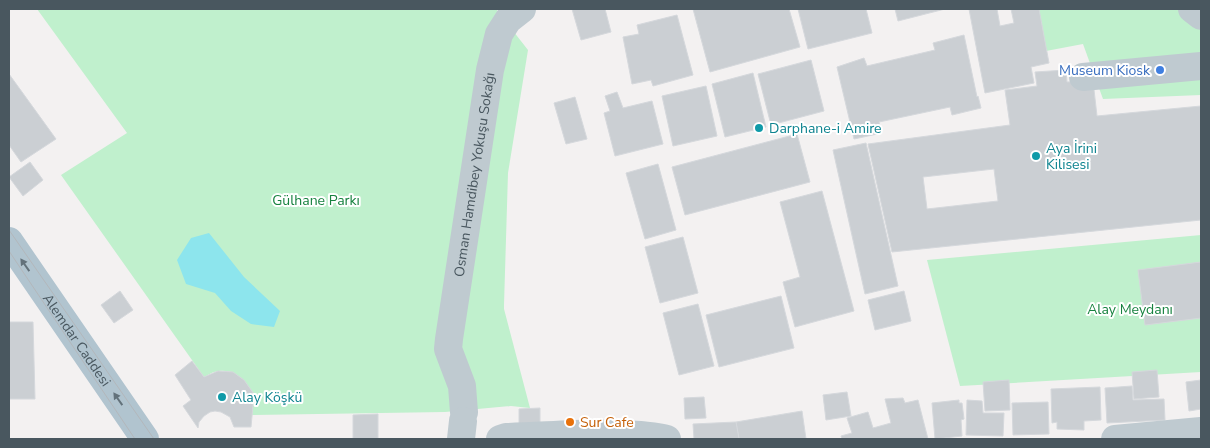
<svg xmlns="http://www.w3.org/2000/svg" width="1210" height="448" viewBox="0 0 1210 448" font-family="'Nunito Sans',sans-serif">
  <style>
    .green { fill: #c0f0cd }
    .water { fill: #8de5ed }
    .building { fill: #cbcfd3; stroke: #d5d8dc; fill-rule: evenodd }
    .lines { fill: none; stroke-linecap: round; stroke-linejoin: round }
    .minor { stroke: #bfcad0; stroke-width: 28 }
    .major { stroke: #b1c4cf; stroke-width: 28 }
    .tram { stroke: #b3b7bb; stroke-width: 1 }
    .oneway { fill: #63727b }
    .shop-dot { fill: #3f7fe0; stroke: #fff; stroke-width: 2 }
    .culture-dot { fill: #0f9aa8; stroke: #fff; stroke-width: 2 }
    .food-dot { fill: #e8710a; stroke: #fff; stroke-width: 2 }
    .labels { text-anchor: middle; stroke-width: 4; stroke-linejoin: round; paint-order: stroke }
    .shop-label { font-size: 14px; fill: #366cbe; stroke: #fff; text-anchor: end }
    .culture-label { font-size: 14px; fill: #0d838f; stroke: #fff; text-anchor: start }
    .street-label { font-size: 14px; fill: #49575f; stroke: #fff }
    .park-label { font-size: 14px; fill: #17823f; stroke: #fff }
    .food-label { font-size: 14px; fill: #c56008; stroke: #fff; text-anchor: start }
  </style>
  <rect width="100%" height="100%" fill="#f3f1f1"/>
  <g class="green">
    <path d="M37 9H496L528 50 508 173 504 305V309L530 408 511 406 445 412 252 415 254 394C245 381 236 369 219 371 214 371 208 375 204 377L61 175 127 133Z"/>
    <polygon points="1034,9 1201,9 1201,95 1103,99 1083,44 1046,51"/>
    <polygon points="1201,235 1201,372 960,386 927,260"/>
  </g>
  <polygon class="water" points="209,233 244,277 280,311 274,327 251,324 231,311 215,293 186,284 177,260 191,238"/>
  <g class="building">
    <polygon points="572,9 605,9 611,32 581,40"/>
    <polygon points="693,9 789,9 800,47 710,72"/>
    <polygon points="798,9 866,9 872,33 808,49"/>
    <polygon points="895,9 945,9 898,21"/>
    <polygon points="969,9 997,9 1000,26 1014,23 1011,9 1039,9 1049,63 1031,67 1034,83 985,93"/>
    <polygon points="677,15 693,75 653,86 651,80 632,84 623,37 639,34 637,25"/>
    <polygon points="964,35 977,97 978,96 981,108 952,115 950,107 879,122 882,133 854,139 837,67 864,58 867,66 935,50 933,43"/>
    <polygon points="811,60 824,111 771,125 758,74"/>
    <path d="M1066 70 1067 82 1093 81 1097 116 1201 106V220L892 252 868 144 1010 125 1005 90 1037 86 1035 72ZM994 169 998 201 927 209 923 177Z"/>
    <polygon points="753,73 766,127 725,137 712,84"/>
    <polygon points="9,74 56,139 21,162 9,145"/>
    <polygon points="706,86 717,136 673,146 662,96"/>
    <polygon points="617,92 623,108 652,101 663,144 615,156 604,113 610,111 605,96"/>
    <polygon points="575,97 587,139 566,144 554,103"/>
    <polygon points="797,134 810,182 685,215 672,167"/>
    <polygon points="866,143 898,286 865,294 833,150"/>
    <polygon points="30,162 43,180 23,196 9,177"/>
    <polygon points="658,164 676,230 645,239 626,173"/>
    <polygon points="822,191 854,311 795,327 783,282 800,277 780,202"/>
    <polygon points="683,237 698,293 660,303 645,247"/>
    <polygon points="1201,262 1201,318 1145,325 1138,270"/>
    <polygon points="120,291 133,310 114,323 101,305"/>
    <polygon points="904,291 911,321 875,330 868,300"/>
    <polygon points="781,296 794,348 719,367 706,315"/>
    <polygon points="698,304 714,366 679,375 663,313"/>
    <polygon points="9,322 33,322 35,399 9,399"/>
    <polygon points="192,361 204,377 218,371 233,372 244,380 254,394 251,427 234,427 230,417 221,412 215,411 210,412 204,416 199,422 198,428 183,406 191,400 175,375"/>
    <polygon points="1157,370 1159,397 1134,399 1132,372"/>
    <polygon points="1009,380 1010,410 985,411 983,382"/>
    <polygon points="1201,380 1201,409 1189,411 1186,382"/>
    <polygon points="1132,386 1133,400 1164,399 1165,420 1107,423 1105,388"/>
    <polygon points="1100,387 1101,420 1084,421 1084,430 1057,429 1057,422 1052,423 1051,389"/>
    <polygon points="847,392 851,416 826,420 823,395"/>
    <polygon points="704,397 706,418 685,419 684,398"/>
    <polygon points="903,398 905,403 918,400 928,439 842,439 841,436 852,433 847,418 868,412 873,428 891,423 885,399"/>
    <polygon points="959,400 959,403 962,403 964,419 961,420 962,436 935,439 932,403"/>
    <polygon points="967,400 982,401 983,413 1004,413 1003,436 966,435"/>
    <polygon points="1048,402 1049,434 1013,435 1012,403"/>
    <polygon points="540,408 540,433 519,433 519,409"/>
    <polygon points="802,411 806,439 739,439 736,422"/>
    <polygon points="378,414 378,439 353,439 353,415"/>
    <polygon points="736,422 739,439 694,439 693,424"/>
  </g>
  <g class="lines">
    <g class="minor">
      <polyline points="1192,9 1201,16"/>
      <polyline points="1083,77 1201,66"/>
      <path id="s1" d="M464 412 462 386 448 349 449 339 490 70 499 34 508 20 522 9"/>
      <polyline points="461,439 463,421"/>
      <path d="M500 439 506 437C550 436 596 431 640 435 649 436 658 436 667 439"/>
      <polyline points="1115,439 1201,431"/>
    </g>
    <path class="major" id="s2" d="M9 241 145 439"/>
    <g class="tram">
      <polyline points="9,230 154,439"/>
      <polyline points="9,251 135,439"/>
    </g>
  </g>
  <defs><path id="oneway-solid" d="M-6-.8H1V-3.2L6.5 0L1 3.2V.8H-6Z" transform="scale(1.25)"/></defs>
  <g class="oneway">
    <use href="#oneway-solid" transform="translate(25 265) rotate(-125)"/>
    <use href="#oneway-solid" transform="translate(118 399) rotate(-125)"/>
  </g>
  <circle class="shop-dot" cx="1160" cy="70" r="5"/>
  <g class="culture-dot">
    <circle cx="759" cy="128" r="5"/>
    <circle cx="1036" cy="156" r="5"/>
    <circle cx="222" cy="397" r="5"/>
  </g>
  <circle class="food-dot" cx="570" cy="422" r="5"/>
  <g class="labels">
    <g class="shop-label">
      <text x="1150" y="75">Museum Kiosk</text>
    </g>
    <g class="culture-label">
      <text x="769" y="133">Darphane-i Amire</text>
      <text x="1046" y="153">Aya İrini<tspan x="1046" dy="16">Kilisesi</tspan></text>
      <text x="232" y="402">Alay Köşkü</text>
    </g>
    <g class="street-label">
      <text dy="5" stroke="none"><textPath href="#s1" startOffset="242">Osman Hamdibey Yokuşu Sokağı</textPath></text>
      <text dy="5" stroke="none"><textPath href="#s2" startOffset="120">Alemdar Caddesi</textPath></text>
    </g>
    <g class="park-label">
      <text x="316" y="205">Gülhane Parkı</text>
      <text x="1130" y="314">Alay Meydanı</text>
    </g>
    <g class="food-label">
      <text x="580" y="427">Sur Cafe</text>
    </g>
  </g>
  <rect width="1210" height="448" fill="none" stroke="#49575f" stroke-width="20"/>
</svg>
